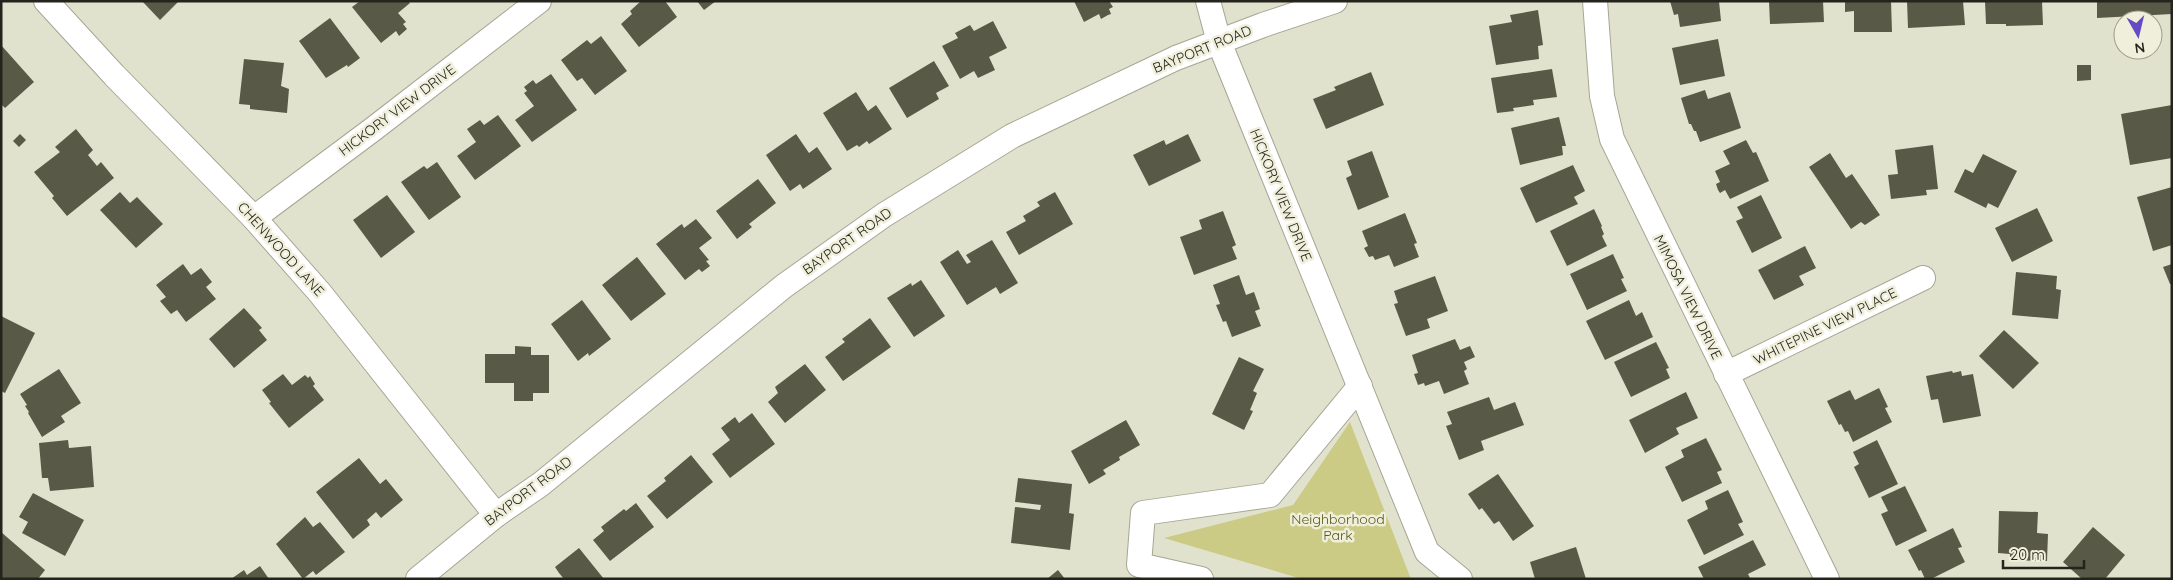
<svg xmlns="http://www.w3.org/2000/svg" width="2173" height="580" viewBox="0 0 2173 580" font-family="Quicksand,sans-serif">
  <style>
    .green { fill: #cbcb85 }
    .building { fill: #595948 }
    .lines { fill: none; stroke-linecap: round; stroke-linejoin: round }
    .street-casing { stroke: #a6a693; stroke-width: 26 }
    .street { stroke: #fff; stroke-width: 24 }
    .labels { text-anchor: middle; stroke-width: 5; stroke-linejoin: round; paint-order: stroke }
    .street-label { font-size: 14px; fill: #24241c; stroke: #efefdb }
    .park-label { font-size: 14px; fill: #58571a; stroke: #efefdb }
  </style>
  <rect width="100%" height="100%" fill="#e1e2ce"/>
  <polygon class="green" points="1350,422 1411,579 1302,579 1164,538 1293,505"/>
  <g class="building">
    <polygon points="142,1 179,1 160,20"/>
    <polygon points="360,1 408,1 410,3 398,13 406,22 403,24 407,29 399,36 396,31 381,43 352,7"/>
    <polygon points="641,1 665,1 677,17 639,47 621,24 632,14 630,11"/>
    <polygon points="697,1 716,1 704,10"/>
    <polygon points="1074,1 1109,1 1113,7 1109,9 1111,14 1108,15 1101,19 1099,14 1084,22"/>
    <polygon points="1670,1 1719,1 1721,21 1680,27 1678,14 1674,15"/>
    <polygon points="1769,1 1823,1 1824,22 1770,24"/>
    <polygon points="1845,1 1891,1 1892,32 1854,32 1854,11 1845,12"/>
    <polygon points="1907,1 1963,1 1965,25 1908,28"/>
    <polygon points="1985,1 2042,1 2043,25 2006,26 2006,24 1986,24"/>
    <polygon points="2097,1 2172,1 2172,14 2097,18"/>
    <polygon points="1538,10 1543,45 1538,46 1539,59 1496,65 1489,26 1512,22 1510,15"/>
    <polygon points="330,18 360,58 348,67 347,65 326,78 299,41"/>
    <polygon points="993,21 1007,48 989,57 995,70 978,78 974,71 960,79 942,46 958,38 955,33 970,25 974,31"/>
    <polygon points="601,36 627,71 595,95 582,78 577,81 561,60 587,40 591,44"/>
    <polygon points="1718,39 1725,76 1680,85 1672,48"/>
    <polygon points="1,45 34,82 5,108 1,104"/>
    <polygon points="244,59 284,63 281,86 289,89 287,113 250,109 250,105 239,104"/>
    <polygon points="934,61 949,86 936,93 939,99 907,118 889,88"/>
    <polygon points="2077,65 2091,65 2091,80 2077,81"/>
    <polygon points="1552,69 1557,97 1533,100 1534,105 1513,108 1514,111 1497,113 1491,78"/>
    <polygon points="1371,72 1384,105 1326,129 1313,99 1336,90 1334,87"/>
    <polygon points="551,74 577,110 532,142 515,120 534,106 524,93 527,91 524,87 533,80 536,84"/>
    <polygon points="1705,90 1708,99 1730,92 1741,128 1700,142 1696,131 1694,131 1691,124 1689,124 1681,98"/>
    <polygon points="856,92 868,111 876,105 892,129 869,144 867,141 859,147 857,145 847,151 823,113"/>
    <polygon points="2172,105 2172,158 2130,165 2121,114"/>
    <polygon points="498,115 521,146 475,180 457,156 476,142 467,129 480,120 484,125"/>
    <polygon points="1559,117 1566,146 1562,146 1563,155 1520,165 1511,128"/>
    <polygon points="76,129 93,150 88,155 97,166 101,162 114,178 67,216 52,198 54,196 34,172 60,152 55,147"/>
    <polygon points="20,134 26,140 19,147 13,141"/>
    <polygon points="796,134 809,153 817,147 832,169 803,189 800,184 790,191 766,155"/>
    <polygon points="1188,134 1201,161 1149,186 1133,155 1164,140 1166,145"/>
    <polygon points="1746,140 1753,153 1756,152 1769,181 1730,199 1725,190 1720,193 1718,190 1716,184 1720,182 1715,171 1730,164 1723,151"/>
    <polygon points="1933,145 1938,189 1926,190 1927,195 1891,199 1888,175 1898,174 1895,150"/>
    <polygon points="1372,151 1389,197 1358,210 1346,178 1352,175 1347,161"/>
    <polygon points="1830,153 1846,178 1852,174 1880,215 1865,225 1861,222 1851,229 1809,167"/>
    <polygon points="1983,154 2017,171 1998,208 1988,203 1986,208 1954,192 1965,169 1973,173"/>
    <polygon points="437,162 461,197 429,220 401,182 424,166 427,169"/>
    <polygon points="1573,165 1585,191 1574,197 1578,204 1536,223 1520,188"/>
    <polygon points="758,179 776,203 749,224 752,227 737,239 716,211"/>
    <polygon points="2172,187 2172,245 2153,251 2137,197"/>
    <polygon points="120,192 130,203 137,197 163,224 136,248 100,210"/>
    <polygon points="1055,192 1073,224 1019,255 1006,232 1026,221 1023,216 1040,206 1037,202"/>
    <polygon points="387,195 415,232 381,258 353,220"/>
    <polygon points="1761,195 1782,238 1752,253 1736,221 1743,218 1737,207"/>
    <polygon points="2037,208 2053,241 2012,262 1995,228"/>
    <polygon points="1594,209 1602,226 1601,227 1604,234 1602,236 1607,246 1567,266 1550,231"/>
    <polygon points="1223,211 1236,245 1232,247 1237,259 1194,275 1180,237 1202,229 1199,220"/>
    <polygon points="1405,213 1417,243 1414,244 1419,257 1394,267 1389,255 1375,260 1373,256 1369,257 1364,248 1368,246 1362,231"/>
    <polygon points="696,219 712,238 699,248 709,260 706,261 710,266 702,272 699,269 685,280 656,244 679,226 682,224 684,228"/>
    <polygon points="992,240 1018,283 1000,294 996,287 967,305 940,262 958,250 967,264 971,262 966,255"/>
    <polygon points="1805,246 1816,268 1799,276 1804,285 1774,300 1758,270"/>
    <polygon points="1613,254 1624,278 1621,279 1627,291 1587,310 1570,274"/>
    <polygon points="637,257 666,294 631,321 602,285"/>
    <polygon points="183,264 191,275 201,268 212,282 206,287 216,299 186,322 177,310 171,314 160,301 166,297 156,285"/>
    <polygon points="2172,264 2172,284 2170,284 2163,267"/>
    <polygon points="2016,272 2057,276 2056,289 2061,290 2058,319 2012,315"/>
    <polygon points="1239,275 1246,295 1254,292 1260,309 1255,311 1261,326 1232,337 1226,321 1223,322 1216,305 1220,304 1213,285"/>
    <polygon points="1435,276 1448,311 1427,319 1430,328 1406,336 1394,304 1398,303 1394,291"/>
    <polygon points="921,280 945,316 914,337 887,298 911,283 912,286"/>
    <polygon points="582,300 611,339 589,356 588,353 578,361 551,324"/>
    <polygon points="1629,300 1636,316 1642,312 1653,337 1605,360 1586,321"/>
    <polygon points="244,308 262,328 259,330 267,340 234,368 209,339"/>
    <polygon points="1,316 35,333 5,393 1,391"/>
    <polygon points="870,318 891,347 843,381 825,357 845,342 842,339"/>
    <polygon points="2004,330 2039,363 2013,389 1979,356"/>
    <polygon points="1455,339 1460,350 1470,346 1475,357 1464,362 1467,369 1464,371 1469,384 1444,394 1439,381 1425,386 1424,383 1418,385 1414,374 1418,373 1412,355"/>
    <polygon points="1656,342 1669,368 1666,369 1670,378 1631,397 1614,362"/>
    <polygon points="515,346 531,347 531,355 549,355 549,393 533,393 533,401 514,401 514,383 485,383 485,354 515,354"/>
    <polygon points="1239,357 1264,369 1253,391 1257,393 1250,410 1253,411 1244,430 1212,414"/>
    <polygon points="805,364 826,390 785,423 768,402 778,393 775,387"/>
    <polygon points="59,369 81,403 61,416 65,422 42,437 28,413 29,412 25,406 27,405 20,394"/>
    <polygon points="1952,371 1953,373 1961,371 1962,376 1973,374 1981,416 1943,423 1938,399 1931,400 1926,376"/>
    <polygon points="283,374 292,385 305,375 308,378 310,376 315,384 313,386 324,400 289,428 269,403 271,402 262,390"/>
    <polygon points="1879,388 1888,407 1885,408 1892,422 1853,442 1848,431 1845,432 1841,424 1839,425 1827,401 1850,390 1855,400"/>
    <polygon points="1686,392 1698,418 1676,428 1679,434 1645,453 1629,420"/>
    <polygon points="1489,397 1494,410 1515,402 1524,425 1481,441 1484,450 1459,460 1446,426 1452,424 1447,412"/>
    <polygon points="752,413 775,444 730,478 712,454 730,440 721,428 735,417 739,423"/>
    <polygon points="1126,420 1140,445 1119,457 1120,460 1103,470 1106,474 1089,484 1071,451"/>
    <polygon points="1706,438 1722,470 1717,472 1722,483 1682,502 1665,467 1684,457 1681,450"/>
    <polygon points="68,440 69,448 91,446 94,487 50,491 48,478 42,478 39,443"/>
    <polygon points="1877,440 1898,484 1869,498 1854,467 1859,464 1853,452"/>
    <polygon points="691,455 713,482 667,519 647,496 666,481 664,478"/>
    <polygon points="359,458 380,484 386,479 403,500 381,518 376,512 367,520 370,525 353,539 316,492"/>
    <polygon points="1498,474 1534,526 1513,541 1499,521 1494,524 1482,508 1479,510 1468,494"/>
    <polygon points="1018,478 1072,484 1069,513 1074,514 1070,550 1011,543 1015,507 1040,510 1041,505 1015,502"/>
    <polygon points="1905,486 1927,531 1896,546 1881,514 1888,511 1881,497"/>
    <polygon points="1728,490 1743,522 1738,524 1744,535 1704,555 1687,520 1708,509 1705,501"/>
    <polygon points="33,493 84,520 65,556 22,533 28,522 19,517"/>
    <polygon points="636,503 654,527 610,561 593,540 604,531 601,527 624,509 626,511"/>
    <polygon points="1999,511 2038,512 2037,533 2048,534 2047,561 2010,560 2010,554 1998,553"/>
    <polygon points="305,517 313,527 320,522 345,552 316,575 313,571 303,579 276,544"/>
    <polygon points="2093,527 2125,555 2105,579 2082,579 2063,562"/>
    <polygon points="1953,528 1962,547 1958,548 1965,562 1931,579 1925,579 1921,570 1919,571 1908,550"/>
    <polygon points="1,532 45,570 38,579 1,579"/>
    <polygon points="1753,540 1766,565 1748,574 1750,578 1704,579 1698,567"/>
    <polygon points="1576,547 1586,579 1535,579 1530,562"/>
    <polygon points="579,548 604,579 564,579 559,573 555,567"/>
    <polygon points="260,566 269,579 231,579 244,570 247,575"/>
    <polygon points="1058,570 1065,579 1047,579"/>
  </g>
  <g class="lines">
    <g class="street-casing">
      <g id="street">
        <polyline points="46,1 114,75 254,218 320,293 496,515"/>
        <polyline points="1208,1 1219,42 1427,552 1460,579"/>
        <polyline points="1595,1 1602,96 1612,139 1827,579"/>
        <polyline points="254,218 372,130 539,1"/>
        <polyline points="1726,374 1923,278"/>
        <polyline points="418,579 496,515 541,484 784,286 884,215 1012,136 1176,58 1263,25 1335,1"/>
        <polyline points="1201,579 1139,565 1143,513 1270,495 1360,386"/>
      </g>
    </g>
    <use href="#street" class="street"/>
  </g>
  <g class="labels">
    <g class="street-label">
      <text transform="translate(1202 49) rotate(-22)" y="5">BAYPORT ROAD</text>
      <text transform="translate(397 110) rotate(-37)" y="5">HICKORY VIEW DRIVE</text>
      <text transform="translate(1281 195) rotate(68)" y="5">HICKORY VIEW DRIVE</text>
      <text transform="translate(847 241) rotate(-35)" y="5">BAYPORT ROAD</text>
      <text transform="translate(281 249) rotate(48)" y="5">CHENWOOD LANE</text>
      <text transform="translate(1688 297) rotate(64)" y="5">MIMOSA VIEW DRIVE</text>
      <text transform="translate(1825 326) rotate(-26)" y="5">WHITEPINE VIEW PLACE</text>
      <text transform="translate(528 491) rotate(-37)" y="5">BAYPORT ROAD</text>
    </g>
    <g class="park-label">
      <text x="1338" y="524">Neighborhood<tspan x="1338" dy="16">Park</tspan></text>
    </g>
  </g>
  <rect width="2173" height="580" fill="none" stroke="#24241c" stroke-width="5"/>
  <g transform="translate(2138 35) rotate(172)"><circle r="24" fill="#efefdb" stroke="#9e9e8f"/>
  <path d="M0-4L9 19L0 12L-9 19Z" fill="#654ac3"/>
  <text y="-8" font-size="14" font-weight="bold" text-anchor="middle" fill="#24241c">N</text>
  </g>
  <path d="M2003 560v8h81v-8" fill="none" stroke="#24241c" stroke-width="2.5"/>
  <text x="2010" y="560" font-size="15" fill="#24241c" stroke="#efefdb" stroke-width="4" paint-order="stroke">20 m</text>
</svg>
